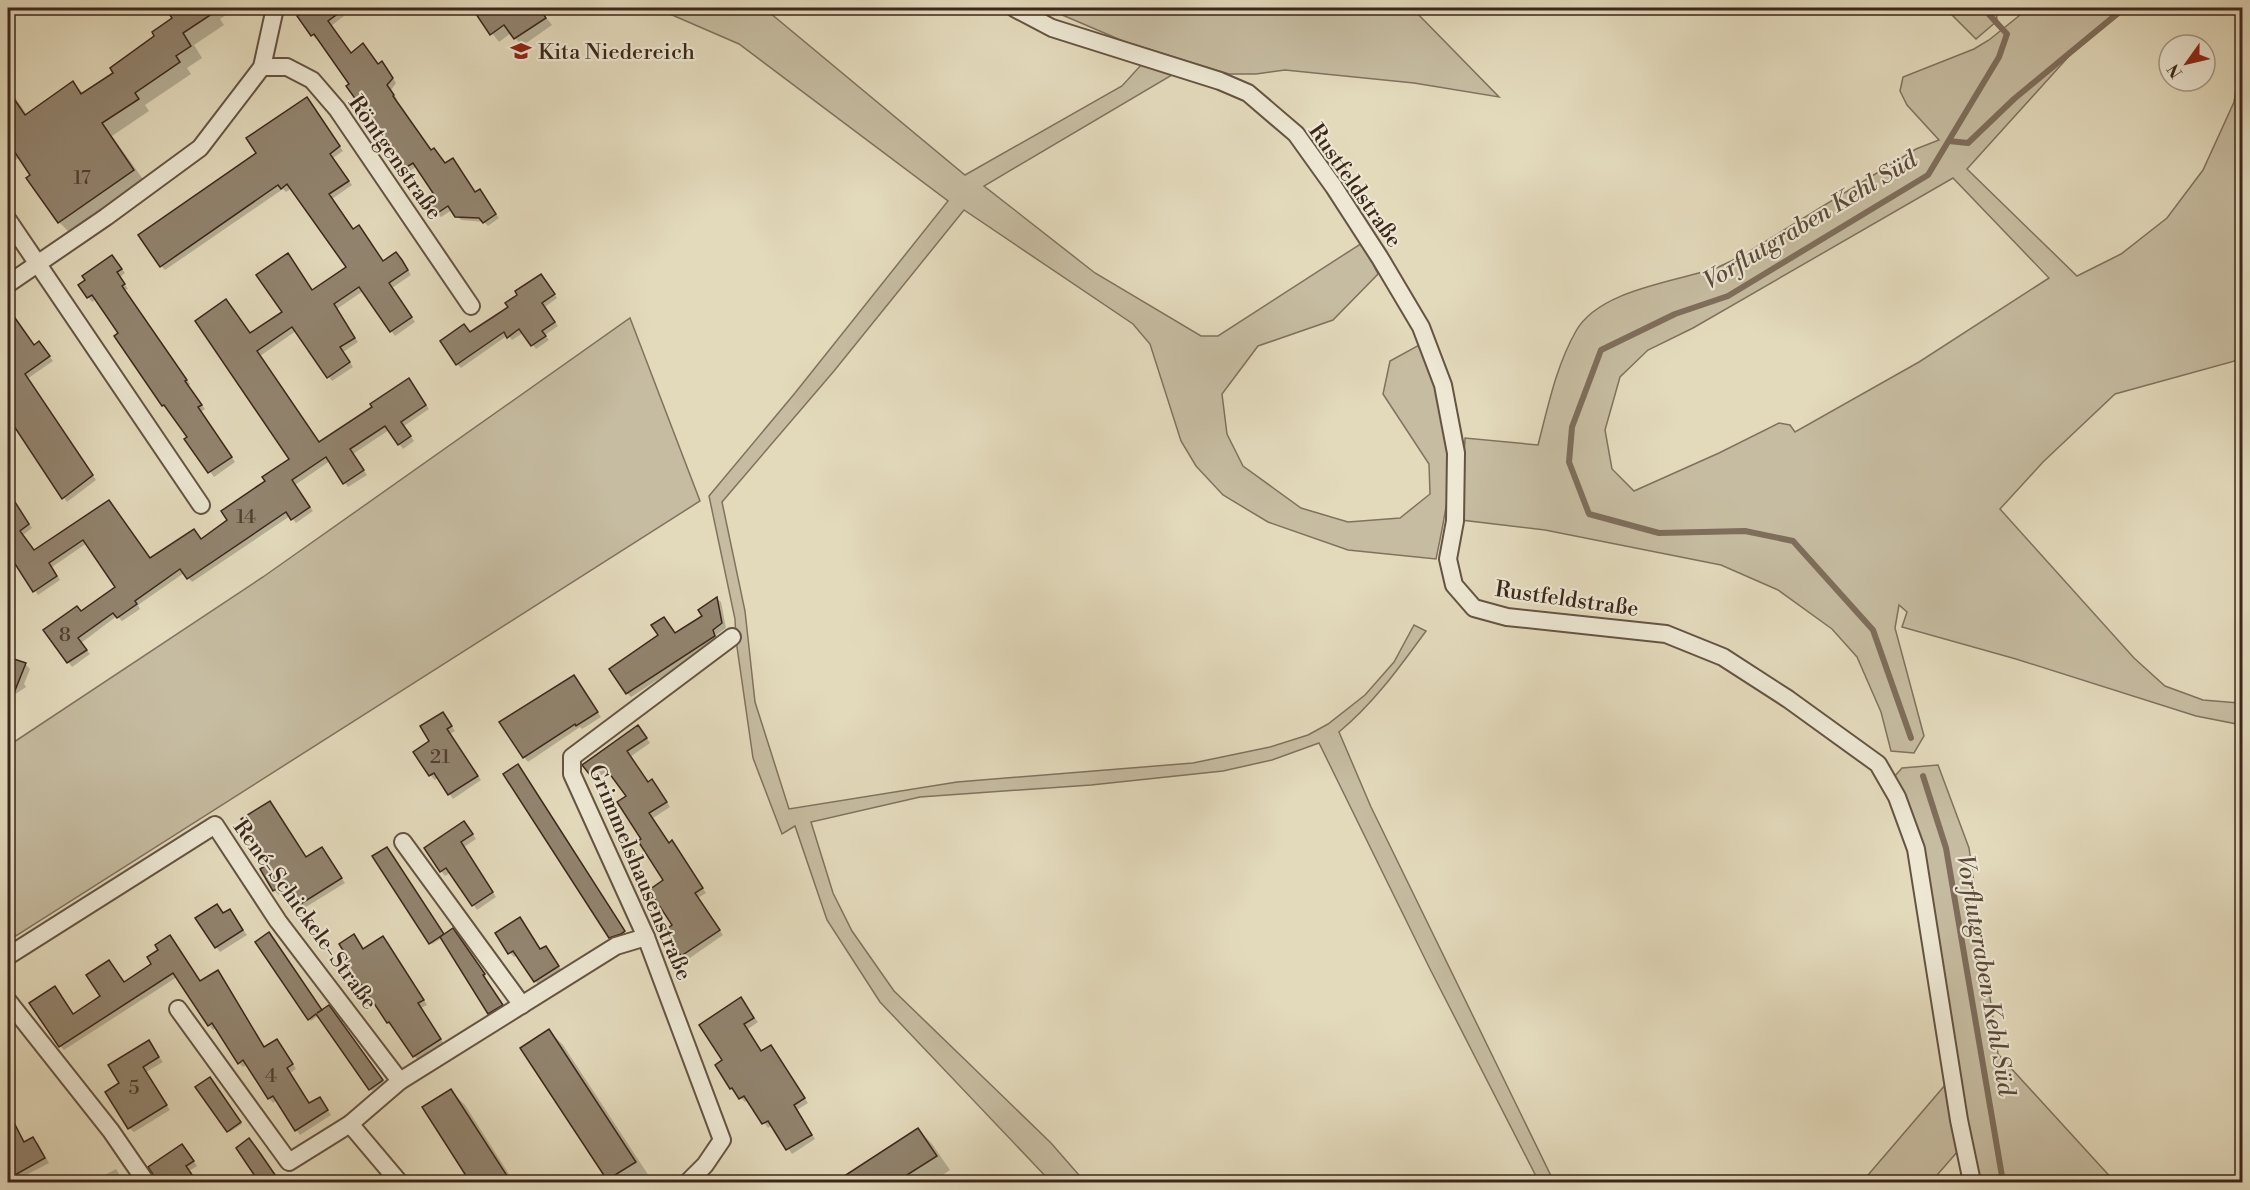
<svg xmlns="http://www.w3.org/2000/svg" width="2250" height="1190" viewBox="0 0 2250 1190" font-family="'Libre Bodoni',serif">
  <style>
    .green { fill: #c6bca1; stroke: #80725e; stroke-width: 1.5; fill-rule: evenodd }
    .shadow { fill: #0003 }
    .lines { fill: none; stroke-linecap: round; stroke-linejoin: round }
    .stream { stroke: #7e6e5b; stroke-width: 6 }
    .building { fill: #92846f; stroke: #3b271b; stroke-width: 1.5 }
    .minor-casing { stroke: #655443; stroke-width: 20 }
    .minor { stroke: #ede7d3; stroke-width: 16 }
    .labels { text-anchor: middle; stroke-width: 4.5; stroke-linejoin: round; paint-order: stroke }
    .number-label { font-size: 20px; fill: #513e30 }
    .poi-label { font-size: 22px; fill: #3b271b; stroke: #ede7d3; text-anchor: start }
    .street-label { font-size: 22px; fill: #3b271b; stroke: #ede7d3 }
    .water-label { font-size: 24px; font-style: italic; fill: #5c4a3b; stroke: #ede7d3 }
  </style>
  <rect width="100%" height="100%" fill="#e3dabc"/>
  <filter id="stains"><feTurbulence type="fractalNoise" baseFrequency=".00333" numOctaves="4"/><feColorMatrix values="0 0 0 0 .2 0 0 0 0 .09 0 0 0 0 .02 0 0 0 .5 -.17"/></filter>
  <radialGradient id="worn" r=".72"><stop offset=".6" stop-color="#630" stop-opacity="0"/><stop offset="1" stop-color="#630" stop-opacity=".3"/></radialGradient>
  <g class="green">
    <path d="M656 8H764L965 175 1122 86 1141 65 1172 75 984 186 1095 273 1201 336H1218L1362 243 1378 274 1333 320 1258 346 1222 394 1227 434 1243 466 1301 508 1348 522 1400 518 1430 494 1429 464 1383 394 1390 361 1421 344C1429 365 1439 387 1445 409 1458 458 1446 511 1436 559L1348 550 1268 522 1223 495 1196 466 1181 441 1150 344 1133 324 964 210 834 371 722 502 745 611 755 702 789 809 957 782 1193 763 1270 747 1308 735 1328 724 1365 695 1394 662 1414 625 1426 631C1399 668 1374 703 1339 732L1371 807 1554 1182H1539L1429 967 1319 743 1272 760 1223 771 1091 785 920 797 811 822 833 893 852 931 894 991 1051 1143 1085 1182H1051L880 1002 827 920 795 826 782 834 753 758 736 640 735 619 709 496 795 393 948 201 739 44Z"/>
    <polygon points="1046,8 1412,8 1499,97 1414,83 1285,70 1256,74 1229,74 1123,41"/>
    <polygon points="1945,8 1996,8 1997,21 1976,39"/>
    <path d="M2013 8H2128L2070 55 1967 169 2077 276 2121 254 2167 218 2203 170 2234 102 2242 51V359L2115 394 2043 462 2000 509 2134 658 2165 686 2203 700 2239 703 2242 700V725L2196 716 2016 659 1902 627 1907 612 1899 605 1895 628 1924 736 1914 753 1891 751 1881 712 1857 657 1832 629 1778 590 1721 565 1545 530 1461 520 1465 438 1538 445C1548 407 1556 366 1576 331 1599 290 1674 282 1716 268 1726 264 1735 259 1745 254L1916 149 1939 140 1907 105 1900 91 1903 77 1974 49 1989 40 2020 15ZM1953 178 2049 278 1919 362 1795 432 1790 425 1779 423 1719 453 1634 491 1612 469 1605 430 1620 377 1648 350 1693 328Z"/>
    <polygon points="630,318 700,501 8,941 8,746 263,577"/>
    <polygon points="1938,765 1969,848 1998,1054 2115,1182 1980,1182 1894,777 1902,768"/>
    <polygon points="1946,1084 1958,1151 1931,1182 1862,1182"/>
  </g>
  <g class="shadow">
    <polygon points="8,8 24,8 8,19"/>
    <polygon points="167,8 235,9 220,19 224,25 194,45 202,58 187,68 191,74 145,105 149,111 112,136 145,182 71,234 59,222 28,178 32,175 20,157 8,166 8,87 27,115 73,83 84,94 115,73 174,18"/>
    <polygon points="312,8 338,8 344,16 331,26 351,54 378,65 382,63 386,67 396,83 391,90 397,99 396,101 431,151 445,165 457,164 476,193 483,195 499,218 488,226 484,222 461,220 452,210 441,217 437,213 435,193 417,166 410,171 406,167 351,84 318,38 316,39 312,35 299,17"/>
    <polygon points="473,8 548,8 551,12 545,16 552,25 522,46 511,33 499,42"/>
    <polygon points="310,103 343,151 333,158 352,185 332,199 354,231 384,263 400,258 406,266 411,275 392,288 415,322 395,336 363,291 337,309 358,342 343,352 353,367 332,381 296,331 260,356 320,444 413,384 429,409 404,426 414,441 403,449 389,430 353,454 367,475 348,487 330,461 295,485 313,511 296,523 290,516 192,582 184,573 138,605 140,609 122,621 117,616 81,643 90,654 72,667 45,630 82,612 117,588 87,543 52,567 60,580 38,595 8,551 8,506 11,511 21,511 32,528 23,535 35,552 109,502 151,560 201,540 229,521 291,459 226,301 251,334 284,312 291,259 313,291 348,268 292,188 286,192 283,189 165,270 161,266 258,153"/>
    <polygon points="112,257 125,273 120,277 128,289 125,290 190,384 188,386 205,409 201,412 235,462 214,477 187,439 189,437 96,299 92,302 80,286"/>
    <polygon points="544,279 557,298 545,307 558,326 545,335 549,340 536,349 523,333 512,340 508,335 461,368 457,364 470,334"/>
    <polygon points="8,311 34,347 43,347 53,361 27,379 96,480 67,502 8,415"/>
    <polygon points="717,599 721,602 726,628 716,635 719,640 631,697 627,693 660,636 664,618 676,634 704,616 700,611"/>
    <polygon points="12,655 18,662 26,665 30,669 24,684 26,687 11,697 8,693 8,658"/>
    <polygon points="574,677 601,717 582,729 580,727 528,762 524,757"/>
    <polygon points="443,714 455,731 450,734 481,780 453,799 438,777 435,780 431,776 415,752 432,742"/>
    <polygon points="642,731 650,743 630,757 649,783 652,781 657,786 670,807 653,818 670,844 672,842 677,847 706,893 698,898 723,935 687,960 666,931 674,926 665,881 643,840 628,796 609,770 595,779 585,764"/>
    <polygon points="519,767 625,933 612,939 610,937"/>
    <polygon points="270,802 307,858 322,848 345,883 301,910 287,890 279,895 274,890 262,870 270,864"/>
    <polygon points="468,827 476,839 464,847 496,897 477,910 451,872 445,876 441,871"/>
    <polygon points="388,851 444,936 454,932 486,976 484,977 503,1007 491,1014 442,938 432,944 430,943"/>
    <polygon points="230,911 247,935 220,952 216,947 224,915"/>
    <polygon points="269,934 322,1011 330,1009 384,1082 372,1091 319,1015 311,1021 309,1019"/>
    <polygon points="497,934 541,951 546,947 562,971 539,986 518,955 514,957 510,953"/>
    <polygon points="354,936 364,950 383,938 388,942 427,1005 421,1008 444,1044 418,1060 414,1056 388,1022 367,989 363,992 358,987 346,952"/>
    <polygon points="174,941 201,982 218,972 222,976 265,1048 277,1041 281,1045 296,1069 290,1073 310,1105 320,1099 331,1115 300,1135 277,1100 273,1103 269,1098 247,1065 243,1067 239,1063 217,1027 213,1030 209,1025 177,977 64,1050 60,1046 59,993 74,1015 102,996 109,962 125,983 153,964"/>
    <polygon points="741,999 758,1022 748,1029 762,1053 771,1047 775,1051 808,1103 797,1110 815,1139 792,1154 773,1125 768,1128 748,1100 745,1102 731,1088 724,1061"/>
    <polygon points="549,1031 563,1045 649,1176 640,1182 611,1182 608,1179 522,1048"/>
    <polygon points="148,1042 163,1062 146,1072 170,1110 134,1132 129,1128 121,1084"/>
    <polygon points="212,1080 242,1124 230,1132 229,1131"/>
    <polygon points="451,1091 465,1105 514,1182 472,1182 424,1108"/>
    <polygon points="918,1129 932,1144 950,1170 932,1182 837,1182"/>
    <polygon points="17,1132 25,1143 33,1139 38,1143 49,1163 13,1182 8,1182 8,1137"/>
    <polygon points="186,1150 197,1166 189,1171 197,1182 160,1182 150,1167"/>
    <polygon points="116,1169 124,1182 104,1182 101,1177"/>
  </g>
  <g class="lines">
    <g class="stream">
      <polyline points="1949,141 1968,143 2014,99 2124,8"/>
      <polyline points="1911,738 1873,630 1793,541 1745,531 1659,533 1589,514 1569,462 1572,427 1601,350 1675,314 1728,296 1928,175 1999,57 2007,34 1983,8"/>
      <polyline points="1923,776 1946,848 2003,1182"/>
    </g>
  </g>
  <g class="building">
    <polygon points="165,8 221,8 183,33 191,46 176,56 180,62 135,93 139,99 102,123 134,170 58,223 26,178 30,175 8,142 8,90 25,115 73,81 81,94 113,73 110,68 154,36 152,32 172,18"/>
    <polygon points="309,8 346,8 328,21 351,53 363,43 378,64 382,61 393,78 387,85 394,95 393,96 431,150 434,148 445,163 453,158 475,192 480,189 496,214 483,223 479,218 455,217 448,206 436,214 425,198 433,193 413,163 405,168 346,86 349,84 314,34 311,36 297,16"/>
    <polygon points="472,8 539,8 546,18 514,39 504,25 490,35"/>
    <polygon points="307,97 340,146 330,154 349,181 329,194 353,229 359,225 383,261 396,252 402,260 408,270 389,283 412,317 390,332 359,287 334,304 355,338 340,347 350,362 327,378 292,327 257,351 319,442 372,407 370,404 409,378 426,405 401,422 411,436 398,445 385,426 350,449 364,470 343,484 326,457 292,480 310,507 291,520 286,512 187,579 180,569 135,601 137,604 117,618 113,613 78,638 87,650 67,663 43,630 77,606 81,611 115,587 83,540 49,563 57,576 33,592 8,553 8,491 29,524 20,531 34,550 109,500 150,558 194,529 201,539 227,520 221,511 265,481 262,477 289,459 195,321 226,299 250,333 282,312 256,275 288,253 312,290 346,267 287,184 281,189 278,185 160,267 138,235 256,153 246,138"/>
    <polygon points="112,255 122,269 117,272 125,284 122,286 187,380 185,381 202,405 198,407 232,457 208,473 184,439 187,437 164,405 162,406 114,336 118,333 92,295 87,298 78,285 85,280 82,276"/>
    <polygon points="541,274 555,294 542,303 555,322 542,331 546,336 531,346 519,329 507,338 504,332 456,365 440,341 464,324 470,332 493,317 508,307 505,303 517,295 515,291"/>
    <polygon points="8,308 34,345 39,341 50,356 25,374 93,475 62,499 8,417"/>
    <polygon points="717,597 722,623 713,630 715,636 626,694 609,669 658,635 651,625 664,617 675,633 702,616 698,610"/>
    <polygon points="8,657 26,663 8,708"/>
    <polygon points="574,675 598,712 576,726 575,724 523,758 499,722"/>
    <polygon points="443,712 452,726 447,729 478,776 448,795 434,773 429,776 413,752 429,741 420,726"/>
    <polygon points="638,725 647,738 627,751 648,782 652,779 667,802 649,813 669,843 672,840 703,888 695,893 720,930 681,956 664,931 672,925 649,890 663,880 638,841 641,839 617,802 626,796 604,766 590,775 582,765"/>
    <polygon points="518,764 625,931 621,934 609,938 503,774"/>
    <polygon points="270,801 306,857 322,847 342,878 296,907 283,885 273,891 260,869 268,864 241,819"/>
    <polygon points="464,821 473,834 461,842 493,892 472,906 446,868 440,872 424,848"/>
    <polygon points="387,847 444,934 429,944 372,856"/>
    <polygon points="217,904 223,913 230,909 243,930 215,948 195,918"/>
    <polygon points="520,917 540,949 546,946 559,966 534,982 513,951 508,954 495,933"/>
    <polygon points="453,928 485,974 483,975 503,1005 488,1014 440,937"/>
    <polygon points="269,932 322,1010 317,1013 329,1005 383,1080 369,1090 316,1014 308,1020 255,942"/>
    <polygon points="354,934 363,949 383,936 424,1000 418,1003 441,1039 413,1057 389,1022 387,1023 362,985 357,988 337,956 344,952 339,944"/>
    <polygon points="170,935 200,981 218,970 264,1047 277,1039 293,1064 287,1068 309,1103 320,1097 328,1110 295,1131 273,1096 268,1099 243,1060 238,1064 212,1023 208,1026 173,973 59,1047 29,1003 55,986 73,1014 100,996 86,975 109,960 124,982 151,964 147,957 158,950 155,945"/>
    <polygon points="741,997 754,1018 744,1024 761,1051 771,1045 805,1098 794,1105 812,1135 786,1150 768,1121 762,1124 744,1096 739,1099 732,1088 730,1089 715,1065 722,1060 699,1025"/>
    <polygon points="549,1029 636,1162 607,1180 520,1048"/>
    <polygon points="149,1040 159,1057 143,1067 167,1105 128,1129 105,1092 119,1083 108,1065"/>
    <polygon points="210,1077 241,1122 227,1132 195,1087"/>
    <polygon points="451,1089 511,1182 470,1182 422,1107"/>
    <polygon points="8,1111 24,1142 33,1137 45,1158 8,1179"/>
    <polygon points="918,1128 937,1156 896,1182 835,1182"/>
    <polygon points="249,1138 260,1153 280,1182 259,1182 236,1148"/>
    <polygon points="182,1144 194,1161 186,1166 197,1182 158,1182 148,1167"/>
  </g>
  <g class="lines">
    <g class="minor-casing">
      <g id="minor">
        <polyline points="1014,8 1052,28 1220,81 1248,93 1296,134 1334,187 1380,258 1421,327 1443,385 1456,453 1455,521 1448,559 1454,585 1474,608 1507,617 1666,634 1723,657 1788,699 1878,764 1897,797 1916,849 1959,1120 1972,1182"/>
        <polyline points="262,67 287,67 312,80 337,109 471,306"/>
        <polyline points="8,220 201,505"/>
        <polyline points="8,284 106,217 200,148 262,67 275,8"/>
        <polyline points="403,842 522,1005"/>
        <polyline points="8,956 215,825 278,921 400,1081"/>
        <polyline points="8,1001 111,1131 146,1182"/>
        <polyline points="178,1009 289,1162 350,1124 400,1081 616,946 646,937"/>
        <polyline points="350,1124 399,1182"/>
        <polyline points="688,1182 705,1165 722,1140 646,937 572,774 572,757 732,637"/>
      </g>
    </g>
    <use href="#minor" class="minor"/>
  </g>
  <defs>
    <g id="school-bare" transform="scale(1.62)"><path d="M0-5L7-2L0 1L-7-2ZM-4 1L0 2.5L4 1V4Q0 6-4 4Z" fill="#8f2418" stroke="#ede7d3" stroke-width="2.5" paint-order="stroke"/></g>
  </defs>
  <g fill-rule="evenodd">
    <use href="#school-bare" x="521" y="51"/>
  </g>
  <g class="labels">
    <g class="number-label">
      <text x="82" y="184">17</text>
      <text x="246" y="523">14</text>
      <text x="65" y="641">8</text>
      <text x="440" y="763">21</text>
      <text x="271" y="1082">4</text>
      <text x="134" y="1094">5</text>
    </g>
    <g class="poi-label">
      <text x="538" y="59">Kita Niedereich</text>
    </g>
    <g class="street-label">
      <text transform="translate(396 157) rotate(55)" y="8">Röntgenstraße</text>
      <text transform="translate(1356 185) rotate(55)" y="8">Rustfeldstraße</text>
      <text transform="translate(1567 598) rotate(8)" y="8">Rustfeldstraße</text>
      <text transform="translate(641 872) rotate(67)" y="8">Grimmelshausenstraße</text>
      <text transform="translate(306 914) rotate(54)" y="8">René-Schickele-Straße</text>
    </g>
    <g class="water-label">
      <text transform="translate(1810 220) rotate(-31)" y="8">Vorflutgraben Kehl Süd</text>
      <text transform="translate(1986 975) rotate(80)" y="8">Vorflutgraben Kehl Süd</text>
    </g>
  </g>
  <rect width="2250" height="1190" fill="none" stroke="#e3dabc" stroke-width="30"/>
  <rect x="9" y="9" width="2232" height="1172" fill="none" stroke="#3b271b" stroke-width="3"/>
  <rect x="15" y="15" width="2220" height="1160" fill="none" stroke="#3b271b" stroke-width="1.5"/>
  <g transform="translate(2187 63) rotate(236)"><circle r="28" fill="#ede7d3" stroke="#a69a89" stroke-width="1.5"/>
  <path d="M0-4.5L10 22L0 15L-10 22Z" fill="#8f2418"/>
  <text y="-9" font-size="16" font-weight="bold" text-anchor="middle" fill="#3b271b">N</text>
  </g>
  <rect width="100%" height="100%" filter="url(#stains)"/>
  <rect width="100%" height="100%" fill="url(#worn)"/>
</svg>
